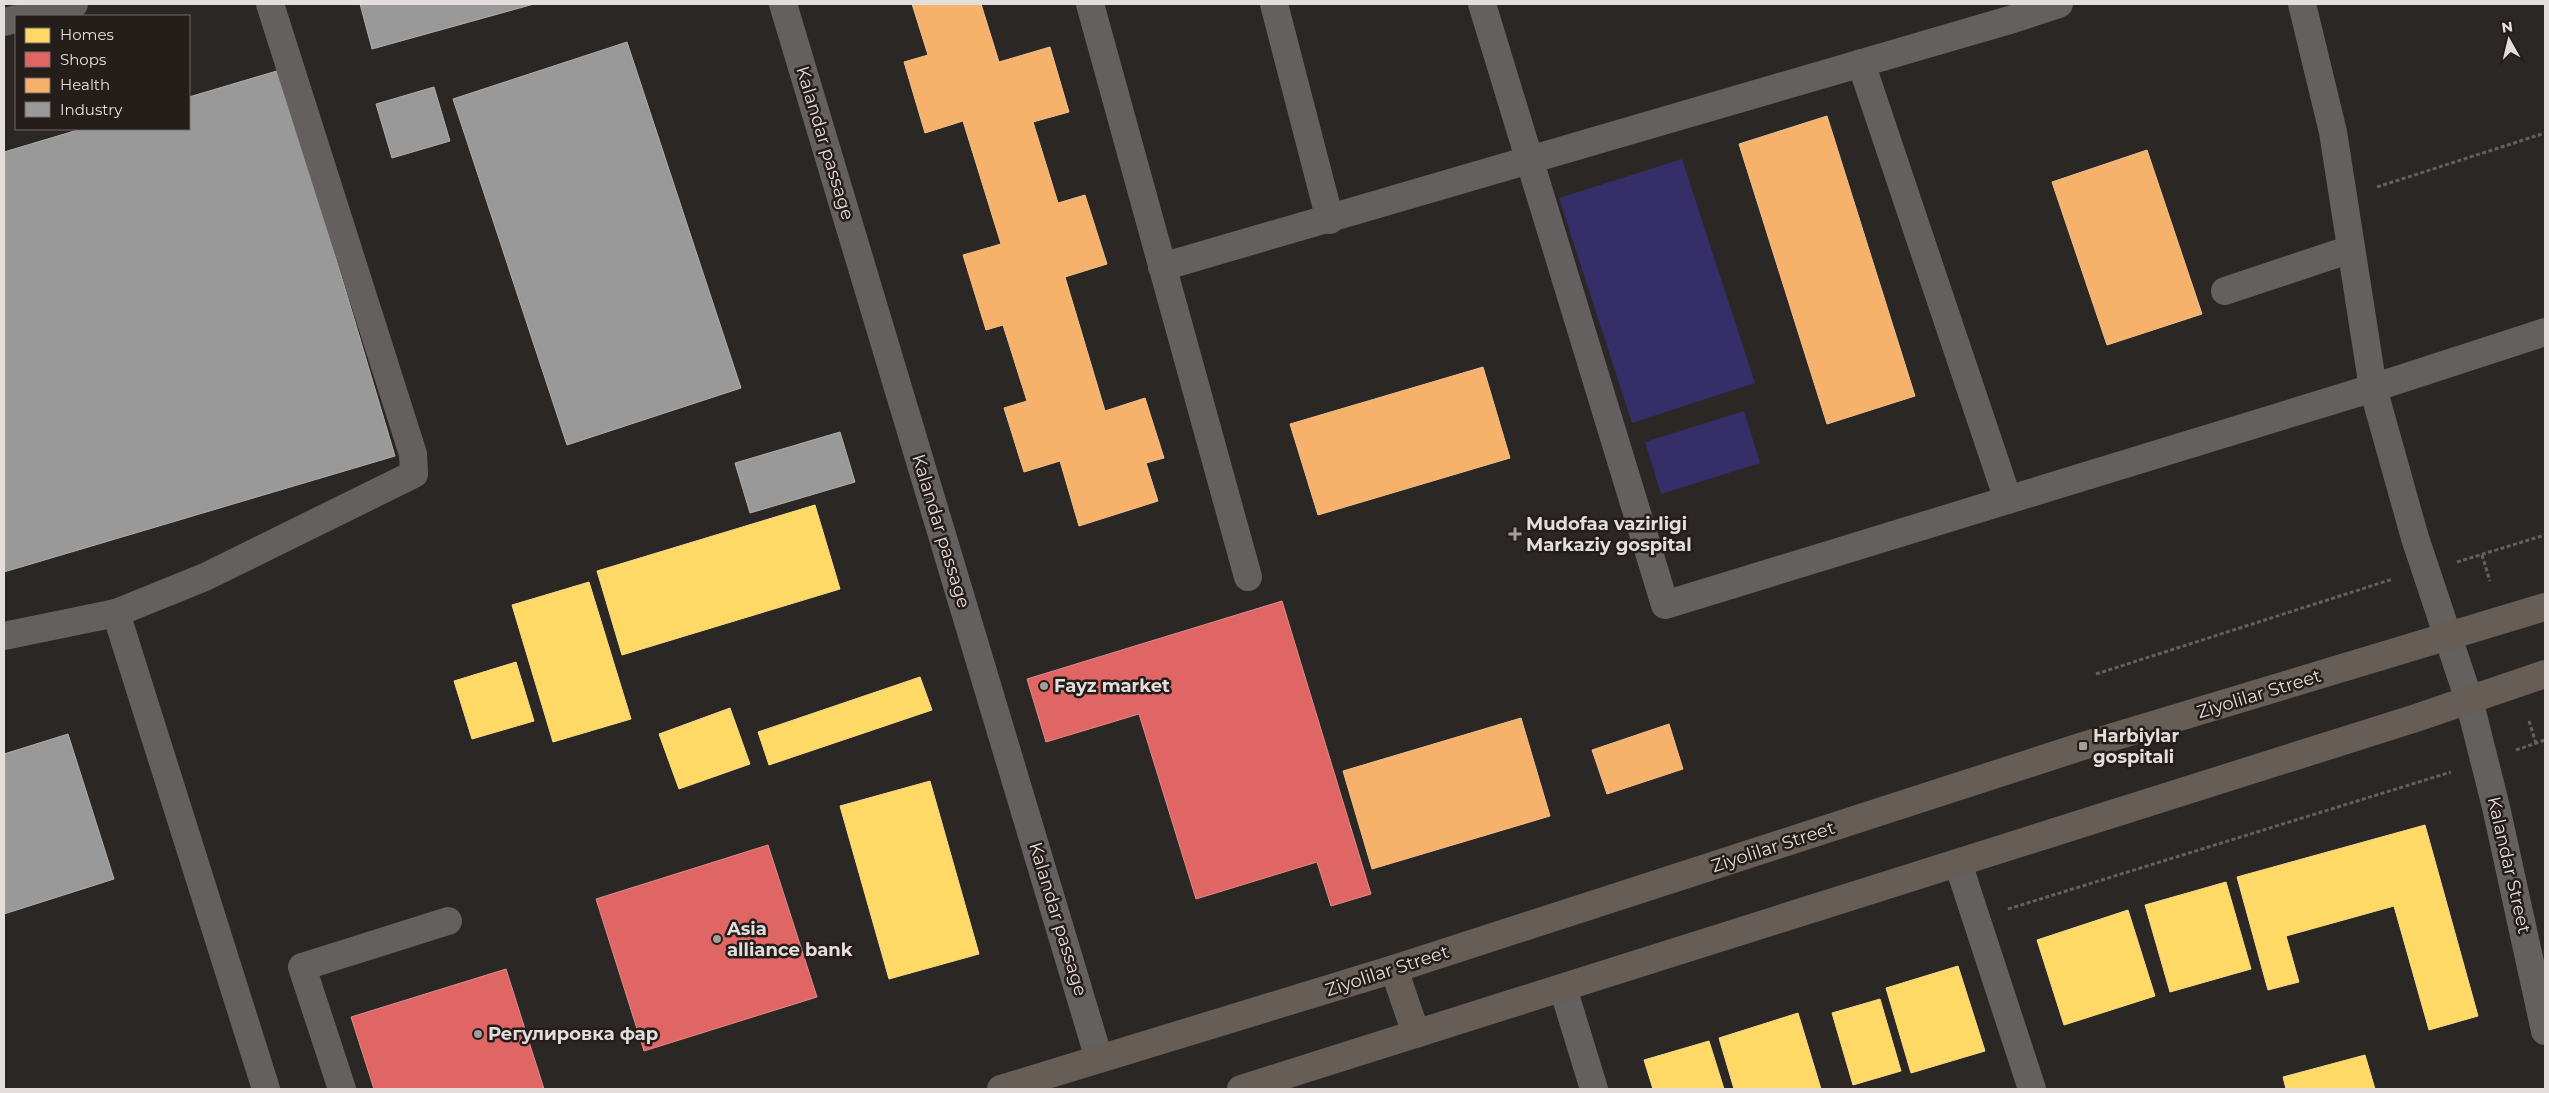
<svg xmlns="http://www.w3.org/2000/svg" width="2549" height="1093" viewBox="0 0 2549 1093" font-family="Montserrat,sans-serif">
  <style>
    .green { fill: #352e69 }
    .homes { fill: #ffd966; stroke: #f7da89 }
    .shops { fill: #e06666; stroke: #e18a89 }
    .health { fill: #f6b26b; stroke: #f0bf8d }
    .industry { fill: #999; stroke: #afaead }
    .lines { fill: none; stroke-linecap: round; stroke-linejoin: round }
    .path { stroke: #636160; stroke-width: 3; stroke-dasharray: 4 2.5; stroke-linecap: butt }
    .minor { stroke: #63605f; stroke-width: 28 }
    .major { stroke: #675d57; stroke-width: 28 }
    .poi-dot { fill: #a39e9c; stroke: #241d1a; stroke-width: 2 }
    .labels { text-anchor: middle; stroke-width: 5; stroke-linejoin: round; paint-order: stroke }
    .street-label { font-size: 18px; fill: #e3dedc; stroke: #241d1a }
    .poi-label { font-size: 18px; font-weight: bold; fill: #e3dedc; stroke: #241d1a; text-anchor: start }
  </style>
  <rect width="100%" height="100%" fill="#2b2725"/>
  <g class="green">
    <polygon points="1682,159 1755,383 1632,423 1559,198"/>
    <polygon points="1744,411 1760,463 1661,494 1645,442"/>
  </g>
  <g class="homes">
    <polygon points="815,505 840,589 622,655 597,571"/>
    <polygon points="589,582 631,719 553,742 512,605"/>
    <polygon points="516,662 534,721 472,739 454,681"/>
    <polygon points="920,677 932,710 769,765 758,732"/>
    <polygon points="730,708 750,764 679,789 659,734"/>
    <polygon points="930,781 979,954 889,979 840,806"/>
    <polygon points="2425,825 2478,1016 2429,1030 2394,906 2286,936 2299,982 2268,990 2237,877"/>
    <polygon points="2226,882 2251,969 2170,992 2145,905"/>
    <polygon points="2128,910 2155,996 2064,1025 2037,940"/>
    <polygon points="1958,966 1985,1051 1911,1073 1886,988"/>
    <polygon points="1880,999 1901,1071 1853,1085 1832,1013"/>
    <polygon points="1798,1013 1821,1089 1734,1089 1719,1038"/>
    <polygon points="1709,1041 1724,1089 1653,1089 1644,1060"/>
    <polygon points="2365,1055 2375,1089 2286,1089 2283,1077"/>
  </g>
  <g class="shops">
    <polygon points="1282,601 1371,894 1331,906 1317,862 1196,899 1139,714 1046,742 1027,679"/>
    <polygon points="768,845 817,997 644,1051 596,899"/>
    <polygon points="506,969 544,1089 374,1089 351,1017"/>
  </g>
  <g class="health">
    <polygon points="912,4 981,4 999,62 1050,47 1069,112 1033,122 1058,203 1085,195 1107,264 1065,277 1105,411 1145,398 1164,458 1146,463 1158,501 1079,526 1060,461 1024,472 1004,408 1027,401 1003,325 986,330 963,255 1001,244 963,121 925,133 904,62 928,55"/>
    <polygon points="1827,116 1915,396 1827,424 1739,144"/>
    <polygon points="2147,150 2202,314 2107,345 2052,182"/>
    <polygon points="1483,367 1510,458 1318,515 1290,424"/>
    <polygon points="1521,718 1550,816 1372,869 1343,771"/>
    <polygon points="1669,724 1683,769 1607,794 1592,750"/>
  </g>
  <g class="industry">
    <polygon points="360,4 534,4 372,49"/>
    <polygon points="627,42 741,388 567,445 453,99"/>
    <polygon points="280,70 395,456 4,572 4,152 81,129 189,129 189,97"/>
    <polygon points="434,87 450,141 392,158 376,104"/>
    <polygon points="840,432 855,482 750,513 735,463"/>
    <polygon points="68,734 114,879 4,914 4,754"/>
  </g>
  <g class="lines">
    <g class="path">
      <polyline points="2377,187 2545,133"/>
      <polyline points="2482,555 2490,581"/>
      <polyline points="2457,562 2545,535"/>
      <polyline points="2096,674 2393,579"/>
      <polyline points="2529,721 2536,743"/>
      <polyline points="2516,750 2545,740"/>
      <polyline points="2008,909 2451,772"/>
    </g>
    <g class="minor">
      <polyline points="783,4 1099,1059"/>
      <polyline points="1090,4 1248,577"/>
      <polyline points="1274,4 1330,220"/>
      <polyline points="1482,4 1665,605 2373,388 2545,332"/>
      <polyline points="2302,4 2333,132 2373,388 2415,538 2469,700 2496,807 2545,1031"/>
      <polyline points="26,16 74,4"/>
      <polyline points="4,22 16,19"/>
      <polyline points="1861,63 2008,500"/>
      <polyline points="1162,267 2013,19 2059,4"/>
      <polyline points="2225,291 2351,249"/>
      <polyline points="4,636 116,613"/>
      <polyline points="1958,863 2032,1089"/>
      <polyline points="1563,988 1594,1089"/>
      <polyline points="266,1089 116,613 205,577 414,474 413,454 270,4"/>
      <polyline points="342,1089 302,967 448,921"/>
    </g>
    <g class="major">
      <polyline points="1394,969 1416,1034"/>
      <polyline points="1001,1089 1394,969 2083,746 2545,607"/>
      <polyline points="1241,1089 2416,718 2545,674"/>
    </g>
  </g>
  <g class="poi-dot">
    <path d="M1512.5 526.5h5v5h5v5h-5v5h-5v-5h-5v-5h5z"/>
    <circle cx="1044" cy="686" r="5"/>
    <rect x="2078" y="741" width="10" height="10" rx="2.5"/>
    <circle cx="717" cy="939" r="5"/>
    <circle cx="478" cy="1034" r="5"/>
  </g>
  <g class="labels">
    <g class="street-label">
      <text transform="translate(825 143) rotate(73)" y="6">Kalandar passage</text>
      <text transform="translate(941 531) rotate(73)" y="6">Kalandar passage</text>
      <text transform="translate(2259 694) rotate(-17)" y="6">Ziyolilar Street</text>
      <text transform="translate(1773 847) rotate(-18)" y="6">Ziyolilar Street</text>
      <text transform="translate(2509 865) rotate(77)" y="6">Kalandar Street</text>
      <text transform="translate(1058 919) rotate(73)" y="6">Kalandar passage</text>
      <text transform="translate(1387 971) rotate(-18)" y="6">Ziyolilar Street</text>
    </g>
    <g class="poi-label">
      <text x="1526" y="530">Mudofaa vazirligi<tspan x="1526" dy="21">Markaziy gospital</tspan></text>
      <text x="1054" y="692">Fayz market</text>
      <text x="2093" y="742">Harbiylar<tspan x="2093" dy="21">gospitali</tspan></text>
      <text x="727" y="935">Asia<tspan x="727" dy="21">alliance bank</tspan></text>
      <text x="488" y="1040">Регулировка фар</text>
    </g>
  </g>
  <rect width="2549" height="1093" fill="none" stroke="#e3dedc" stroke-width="10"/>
  <rect x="15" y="15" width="175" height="115" fill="#241d1a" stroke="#706a68"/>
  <rect x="25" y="28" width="25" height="15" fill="#ffd966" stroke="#706a68"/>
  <text x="60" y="40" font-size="15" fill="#e3dedc">Homes</text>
  <rect x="25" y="52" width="25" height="15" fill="#e06666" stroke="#706a68"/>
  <text x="60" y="65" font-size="15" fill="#e3dedc">Shops</text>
  <rect x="25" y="78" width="25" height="15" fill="#f6b26b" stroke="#706a68"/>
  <text x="60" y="90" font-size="15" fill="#e3dedc">Health</text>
  <rect x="25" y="102" width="25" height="15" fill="#999999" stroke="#706a68"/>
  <text x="60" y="115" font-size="15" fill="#e3dedc">Industry</text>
  <g transform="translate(2509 40) rotate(352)" stroke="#241d1a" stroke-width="4" paint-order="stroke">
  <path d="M0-4L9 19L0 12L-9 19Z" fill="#e3dedc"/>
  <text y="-8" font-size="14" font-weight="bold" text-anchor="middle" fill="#e3dedc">N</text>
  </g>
</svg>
